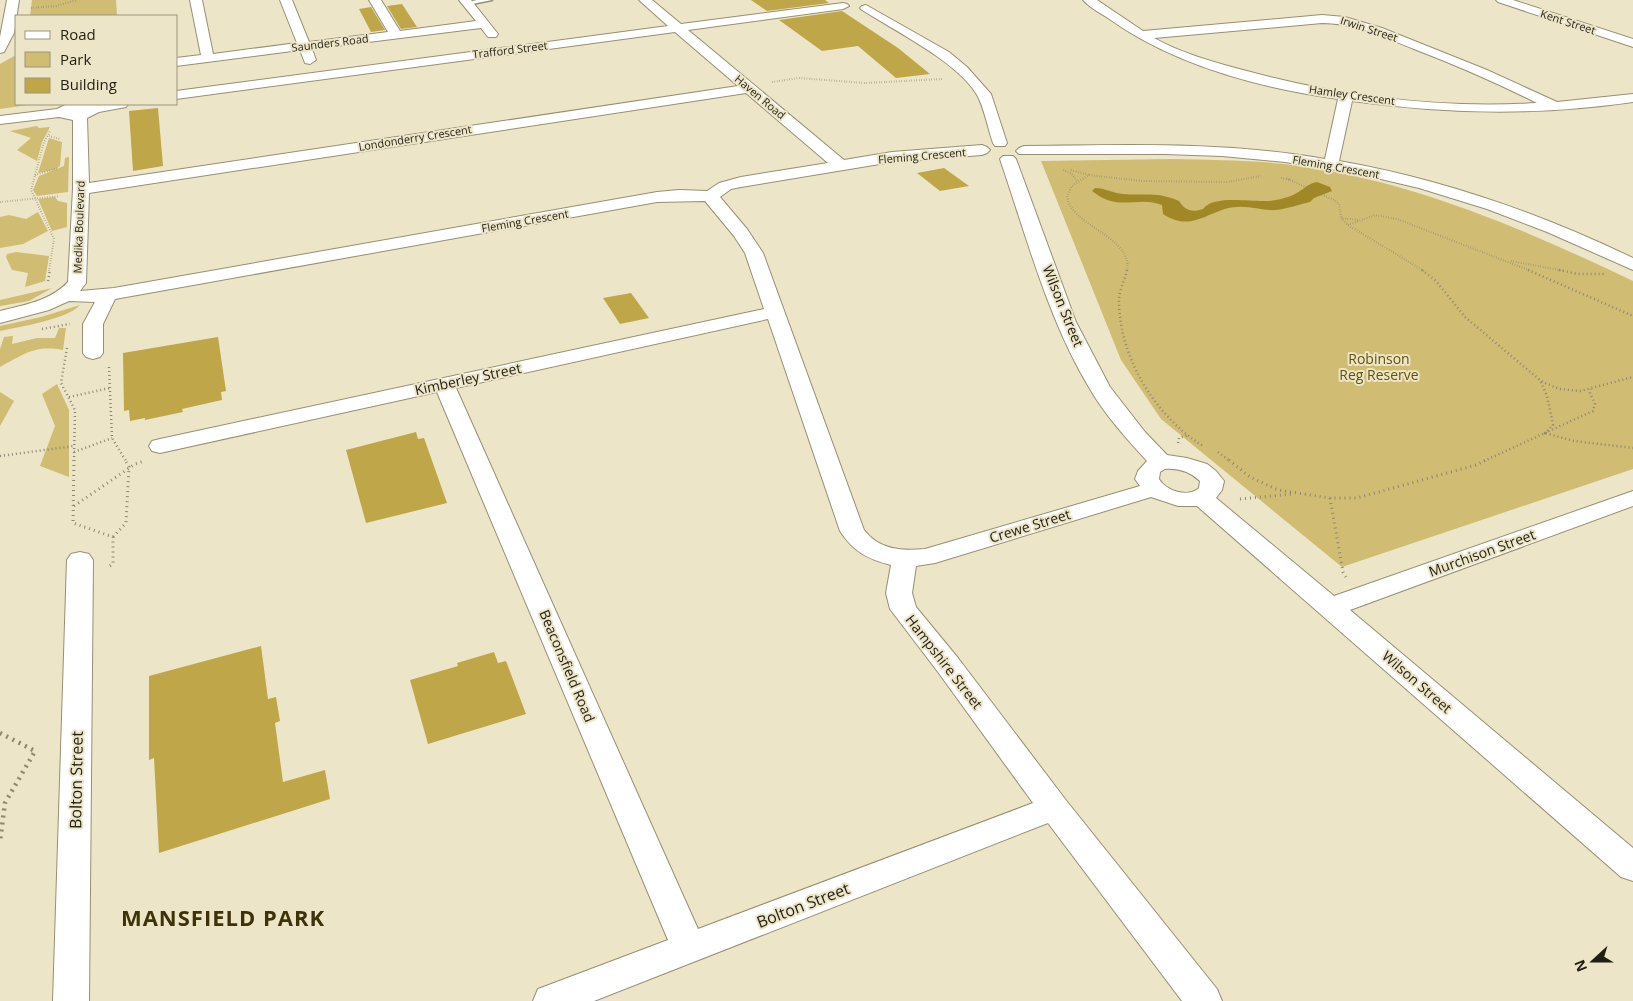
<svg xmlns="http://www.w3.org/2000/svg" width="1633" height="1001" viewBox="0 0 1633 1001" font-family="'Open Sans',sans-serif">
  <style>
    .green { fill: #d0bc73 }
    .water { fill: #a08826 }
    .building { fill: #bfa649 }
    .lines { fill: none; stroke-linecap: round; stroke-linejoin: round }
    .service-casing { stroke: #968f73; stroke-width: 3 }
    .minor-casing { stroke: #968f73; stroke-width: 2 }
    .path-far3 { stroke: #8d8773; stroke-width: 2; stroke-dasharray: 0.5 2; stroke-linecap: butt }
    .path-far2 { stroke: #8d8773; stroke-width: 2.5; stroke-dasharray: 1 3; stroke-linecap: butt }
    .path-far1 { stroke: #8d8773; stroke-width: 3; stroke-dasharray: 1 4; stroke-linecap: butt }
    .path { stroke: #8d8773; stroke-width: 4.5; stroke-dasharray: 2 5; stroke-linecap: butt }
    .service { fill: #fff; fill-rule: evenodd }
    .minor { fill: #fff; fill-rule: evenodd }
    .labels { text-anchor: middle; stroke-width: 4; stroke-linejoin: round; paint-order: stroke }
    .far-street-label { font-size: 11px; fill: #211e13; stroke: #ede5c8 }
    .street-label { font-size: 14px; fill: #211e13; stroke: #ede5c8 }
    .park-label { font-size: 14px; fill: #635207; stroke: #ede5c8 }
    .near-street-label { font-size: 16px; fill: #211e13; stroke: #ede5c8 }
    .near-district-label { font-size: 22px; font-weight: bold; letter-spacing: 1px; fill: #3e3308; stroke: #ede5c8 }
  </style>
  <rect width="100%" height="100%" fill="#ede5c8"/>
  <g class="green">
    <polygon points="32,0 116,0 117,16 30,16"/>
    <polygon points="16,55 16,104 34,104 0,109 0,64"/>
    <polygon points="37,126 39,128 50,127 42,142 37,161 17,150 31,138 10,131"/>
    <polygon points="49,138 62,142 60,166 54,170 38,173"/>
    <polygon points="69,157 68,192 37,196 33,190 39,176 64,166 65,158"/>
    <path d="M1171 159C1211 160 1253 160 1293 165 1413 181 1524 229 1633 281V469L1342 567 1161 419 1121 360 1041 161Z"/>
    <polygon points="55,197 58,201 67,203 67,227 52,231 38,199"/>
    <polygon points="38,212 48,231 23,244 0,248 0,217 9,215 26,219"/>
    <polygon points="16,252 49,256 45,281 25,287 28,273 12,270 6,257 7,254"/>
    <polygon points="52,288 29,301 0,306 0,300"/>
    <path d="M80 305C68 319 19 327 0 331V326L41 317Z"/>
    <path d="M59 328H66L63 350C34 345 25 354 0 367V349L4 337 13 336 12 344 37 338H55Z"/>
    <polygon points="57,384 69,410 69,477 40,466 55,426 42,394"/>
    <polygon points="0,392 14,401 0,426"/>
  </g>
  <path class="water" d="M1317 182 1330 187 1332 191 1314 198 1310 202C1300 204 1287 209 1276 210 1263 211 1250 206 1237 207 1210 208 1193 234 1163 214L1162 205C1137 195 1120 213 1092 191L1095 188C1105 188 1113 193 1123 194 1145 196 1156 191 1179 201 1185 210 1191 213 1203 209 1213 195 1250 202 1267 201 1275 201 1286 198 1293 195 1302 191 1308 183 1317 182Z"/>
  <g class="building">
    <polygon points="751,0 825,0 829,3 767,11"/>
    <polygon points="402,4 417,27 401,29 387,6"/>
    <polygon points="371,7 385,30 371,32 370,30 359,9"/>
    <polygon points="842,11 898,48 930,74 896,78 858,46 822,51 779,20"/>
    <polygon points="158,108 163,166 133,171 129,111"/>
    <polygon points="944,168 969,186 940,191 917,173"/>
    <polygon points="631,293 649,318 620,324 603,298"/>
    <polygon points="218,337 226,391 221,392 222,400 182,409 183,412 145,420 145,418 130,421 129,410 124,411 123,353"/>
    <polygon points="416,432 418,439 424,438 447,503 366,523 346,450"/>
    <polygon points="261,646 268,699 276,697 280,721 275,723 283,782 325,770 330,799 159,853 154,758 149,760 149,676"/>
    <polygon points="494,652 498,663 506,661 526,714 428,744 410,680 458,666 457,663"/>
  </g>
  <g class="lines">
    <g class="service-casing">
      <polygon id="service" points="477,0 492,0 467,5 464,3"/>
    </g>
    <g class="minor-casing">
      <g id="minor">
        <polygon points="7,0 19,0 14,33 4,52 0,53 0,37"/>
        <polygon points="190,0 202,0 213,54 297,43 280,0 292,0 309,42 388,32 369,0 381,0 400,31 476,21 459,0 471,0 498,34 496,37 488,37 481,28 312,49 316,60 310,64 305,63 300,50 176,66 176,58 201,55"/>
        <path d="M639 0H652L681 24 843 3 847 4 849 6 843 9 688 30 844 160 892 152 982 145 987 147 990 150 987 153 982 155 892 162 741 187 731 189 720 197 747 229 763 253 864 530C880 550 901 551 925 549L1140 486 1135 479 1138 471 1147 461C1127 439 1105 415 1090 389 1048 320 1026 235 1000 159L1003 156H1013L1016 159 1076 322 1110 387 1145 432 1167 455 1187 458 1207 464 1216 471 1224 481 1222 490 1216 498 1334 596 1633 491V506L1350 610 1633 848V881L1621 877 1197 506H1178L1151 497 935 563 916 566 912 593 916 607 958 658 1065 799 1217 989 1222 1001H1182L1048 823 594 1001H533L538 989 668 940 437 392 160 453 152 451 149 446 152 441 160 439 764 309 745 253 734 236 705 201 657 202 115 299 103 324V353L100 357 93 359 86 357 83 353V324L95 302 69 301 49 310 0 323V311C24 305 50 301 68 282L73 189V120L59 117 0 124V116L57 109 67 104H128L126 107 99 112 87 118 89 183 738 86 675 32 176 99V91L668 26ZM746 93 828 163 741 177 719 183 707 191 679 190 657 192 114 288 80 291 86 283 89 193ZM768 319 840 531C853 551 867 559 891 565L886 593 890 609 938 672 1033 803 698 929 456 388ZM1165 469C1179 468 1190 472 1200 481L1199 488C1188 498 1166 491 1159 479L1160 472Z"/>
        <path d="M1083 0H1097L1143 31 1322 15 1345 17 1382 28 1487 70 1557 102 1633 94V102C1536 116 1448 114 1352 101L1339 161C1442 179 1539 213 1633 258V270L1547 232 1487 209 1419 188 1355 173 1285 162 1222 156 1165 154H1019L1016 151 1019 148 1024 146C1124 145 1225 141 1325 159L1338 99C1260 88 1173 65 1108 18 1100 13 1089 7 1083 0ZM1322 23C1355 23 1384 37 1414 49 1456 65 1497 83 1537 103 1439 109 1338 96 1243 70 1213 62 1181 53 1154 38Z"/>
        <polygon points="1496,0 1513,0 1633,39 1633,47 1498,2"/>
        <path d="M866 5 949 52 967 67 991 94 1007 143 1005 146H995L993 143C988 129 984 107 977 95 958 62 895 31 862 10L860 8 862 6Z"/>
        <polygon points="80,552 89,554 93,560 89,1001 53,1001 67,560 71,554"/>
      </g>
    </g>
    <g class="path-far3">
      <polyline points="31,8 56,6 77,0"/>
      <polyline points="772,82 799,78 865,83 943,79"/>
      <polyline points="49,136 60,139"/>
      <polyline points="1063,170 1071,173 1078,182"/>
      <polyline points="1071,170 1089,175"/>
      <polyline points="35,175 58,168"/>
      <polyline points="1281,178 1290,180 1287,178"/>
      <polyline points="1290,180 1334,200 1339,204 1341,218"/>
      <polyline points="0,202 59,196"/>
      <polyline points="1358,220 1341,218 1348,225 1424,271"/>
      <polyline points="1348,225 1375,215 1397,219 1531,271"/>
      <polyline points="1511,261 1565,271"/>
      <polyline points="49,271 54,239 31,190 44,142 50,131"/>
      <path d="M1127 271C1133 241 1085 229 1071 207 1069 204 1068 200 1067 196L1072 186 1089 175 1142 181 1227 182 1261 176"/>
    </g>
    <g class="path-far2">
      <path d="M1127 270C1125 280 1119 290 1119 300 1119 357 1155 416 1203 446"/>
      <polyline points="1422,270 1436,281 1465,317 1541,381 1559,389 1580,391 1633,377"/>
      <polyline points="1528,270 1633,316"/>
      <polyline points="1559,270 1578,274 1606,274"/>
      <polyline points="48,281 50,270"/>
      <polyline points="42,329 70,324"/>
      <polyline points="67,348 61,383 75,410 74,461"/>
      <polyline points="109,367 112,438 126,461"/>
      <polyline points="1541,382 1547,396 1553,425 1545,433 1593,411 1595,404 1590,393 1591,389"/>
      <polyline points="69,397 110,388"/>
      <polyline points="1178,443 1179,438 1188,435"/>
      <polyline points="74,452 112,438"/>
      <polyline points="1218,452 1230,461"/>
      <polyline points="0,456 74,446"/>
      <polyline points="1484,461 1545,433 1574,441 1633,448"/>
    </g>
    <g class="path-far1">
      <polyline points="74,460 73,523 113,537 113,564 108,567"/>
      <polyline points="1229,460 1250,477 1278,490 1330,498 1357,498 1476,465 1486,460"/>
      <polyline points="1330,498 1343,572 1346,577"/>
      <polyline points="1240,499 1293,494"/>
      <polyline points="74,506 135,464 144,461"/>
      <polyline points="113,537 126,523 129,467 125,460"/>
    </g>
    <polyline class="path" points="0,733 35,751 5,803 0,841"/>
    <use href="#service" class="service"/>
    <use href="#minor" class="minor"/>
  </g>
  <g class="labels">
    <g class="far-street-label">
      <text transform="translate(1568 22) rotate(18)" y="4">Kent Street</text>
      <text transform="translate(1369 29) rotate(18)" y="4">Irwin Street</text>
      <text transform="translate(330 43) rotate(-7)" y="4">Saunders Road</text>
      <text transform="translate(510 50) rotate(-7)" y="4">Trafford Street</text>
      <text transform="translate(1352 95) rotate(8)" y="4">Hamley Crescent</text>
      <text transform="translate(760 97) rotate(40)" y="4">Haven Road</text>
      <text transform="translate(415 138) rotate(-9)" y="4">Londonderry Crescent</text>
      <text transform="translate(922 156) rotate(-5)" y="4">Fleming Crescent</text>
      <text transform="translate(1336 167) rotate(10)" y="4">Fleming Crescent</text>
      <text transform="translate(525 221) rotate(-10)" y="4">Fleming Crescent</text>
      <text transform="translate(79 227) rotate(-88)" y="4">Medika Boulevard</text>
    </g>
    <g class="street-label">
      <text transform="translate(1063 306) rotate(68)" y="5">Wilson Street</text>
      <text transform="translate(468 379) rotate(-12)" y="5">Kimberley Street</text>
      <text transform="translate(1030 526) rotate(-17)" y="5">Crewe Street</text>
      <text transform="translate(1482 553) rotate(-20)" y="5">Murchison Street</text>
      <text transform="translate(944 662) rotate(52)" y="5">Hampshire Street</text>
      <text transform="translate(567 666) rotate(67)" y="5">Beaconsfield Road</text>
      <text transform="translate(1417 682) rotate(41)" y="5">Wilson Street</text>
    </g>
    <g class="park-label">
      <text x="1379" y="364">Robinson<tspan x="1379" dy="16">Reg Reserve</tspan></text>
    </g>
    <g class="near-street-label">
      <text transform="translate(76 780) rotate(-89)" y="6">Bolton Street</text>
      <text transform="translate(803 905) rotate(-21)" y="6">Bolton Street</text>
    </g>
    <g class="near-district-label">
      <text x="223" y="926">MANSFIELD PARK</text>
    </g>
  </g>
  <rect x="15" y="15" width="162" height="90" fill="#ede5c8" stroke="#9b9580"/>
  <rect x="25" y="31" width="25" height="8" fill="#ffffff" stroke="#9b9580"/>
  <text x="60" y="40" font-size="15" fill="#211e13">Road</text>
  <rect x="25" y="52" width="25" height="15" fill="#d0bc73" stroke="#9b9580"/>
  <text x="60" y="65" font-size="15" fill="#211e13">Park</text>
  <rect x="25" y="78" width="25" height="15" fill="#bfa649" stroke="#9b9580"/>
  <text x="60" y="90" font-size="15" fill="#211e13">Building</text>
  <g transform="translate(1593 961) rotate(249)" stroke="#ede5c8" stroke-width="4" paint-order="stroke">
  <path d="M0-4L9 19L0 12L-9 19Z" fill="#211e13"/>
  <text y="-8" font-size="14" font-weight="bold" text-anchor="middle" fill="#211e13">N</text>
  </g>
</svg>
